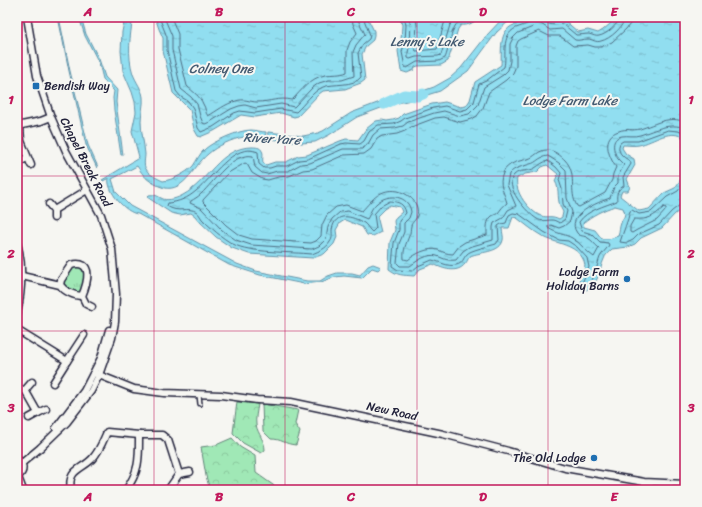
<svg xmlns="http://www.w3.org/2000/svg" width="702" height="507" viewBox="0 0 702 507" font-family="Sriracha,sans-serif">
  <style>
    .grass { fill: url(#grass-tufts); stroke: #618578 }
    .forest { fill: url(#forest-crowns); stroke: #618578 }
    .water { fill: url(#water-ripples); stroke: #6593a8; fill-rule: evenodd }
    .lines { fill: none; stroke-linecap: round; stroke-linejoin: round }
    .shore { stroke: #4e6d83; stroke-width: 1 }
    .river { stroke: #91def0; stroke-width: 11 }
    .service-casing { stroke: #22223b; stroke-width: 6 }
    .minor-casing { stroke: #22223b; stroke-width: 9 }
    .service { stroke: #f6f6f2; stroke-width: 3 }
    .minor { stroke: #f6f6f2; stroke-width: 6 }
    .grid { fill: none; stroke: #c2185b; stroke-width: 1; stroke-opacity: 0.55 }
    .poi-dot { fill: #1f6fb2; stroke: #f6f6f2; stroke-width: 1.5 }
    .labels { text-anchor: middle; stroke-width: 4; stroke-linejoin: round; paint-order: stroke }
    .poi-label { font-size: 12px; fill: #22223b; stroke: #f6f6f2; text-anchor: end }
    .street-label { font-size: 12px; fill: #22223b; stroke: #f6f6f2 }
    .water-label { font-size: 13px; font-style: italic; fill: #435a71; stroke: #f6f6f2 }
    .neatline { fill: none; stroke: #c2185b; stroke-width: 1.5 }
    .grid-label { font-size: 13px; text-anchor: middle; font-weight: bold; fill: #c2185b }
  </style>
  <defs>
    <pattern id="grass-tufts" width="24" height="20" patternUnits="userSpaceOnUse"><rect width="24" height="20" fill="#a0e8b6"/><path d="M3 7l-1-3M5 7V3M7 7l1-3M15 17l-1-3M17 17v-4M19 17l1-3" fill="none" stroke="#8ac79d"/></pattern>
    <pattern id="forest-crowns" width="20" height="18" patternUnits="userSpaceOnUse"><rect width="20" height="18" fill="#a0e8b6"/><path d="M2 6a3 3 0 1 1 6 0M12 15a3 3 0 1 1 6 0" fill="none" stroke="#8ac79d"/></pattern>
    <pattern id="water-ripples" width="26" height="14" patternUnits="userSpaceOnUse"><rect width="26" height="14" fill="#91def0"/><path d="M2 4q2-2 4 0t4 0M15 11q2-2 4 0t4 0" fill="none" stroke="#7dbecf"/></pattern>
  </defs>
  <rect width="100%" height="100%" fill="#f6f6f2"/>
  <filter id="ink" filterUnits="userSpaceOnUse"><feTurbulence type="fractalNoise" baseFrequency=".025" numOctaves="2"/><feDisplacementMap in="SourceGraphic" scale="8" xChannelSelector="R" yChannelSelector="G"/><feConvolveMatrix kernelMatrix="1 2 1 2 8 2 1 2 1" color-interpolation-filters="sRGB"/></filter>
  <g filter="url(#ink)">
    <path class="grass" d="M76 266 81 267 86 274 80 293 77 294C74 292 68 290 66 287 60 281 71 268 76 266Z"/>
    <g class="forest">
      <path d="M237 402 258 404C257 411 255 419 256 425 258 434 265 441 265 450L261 453 243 443 233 433Z"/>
      <path d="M262 404 298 410 295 424 300 432 296 445C284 444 282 439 271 439L263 431Z"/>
      <polygon points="232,438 240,447 255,456 256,473 280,490 210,490 206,476 201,447 216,445"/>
    </g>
    <g class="water">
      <polygon points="58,17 59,17 70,71 88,145 98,167 97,168 86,145 69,71"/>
      <polygon points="79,17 81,17 86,34 99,59 105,77 117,90 116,102 123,155 121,155 114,110 113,98 114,91 103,79 99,63 85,36"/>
      <path d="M125 17H133C130 36 127 55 133 74 136 82 142 89 143 97 144 105 141 113 141 121 141 132 144 143 145 154 145 159 143 165 146 169 149 175 157 178 163 181 173 180 186 173 193 166 197 160 200 153 205 149 214 141 239 130 251 130 256 130 261 132 266 132L265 139C259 138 250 135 244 137 232 139 217 146 208 154 193 166 183 197 159 186 146 180 144 176 137 166L112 179 116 192 130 206 237 264 256 271 307 281H320L328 276 337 273H352L360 275 368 266 373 264 381 267 378 270 372 268 362 278 344 276 335 277 321 282 304 284 260 275 229 265 138 214C125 213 106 190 109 178L103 181 102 180 137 159 139 157 132 131 136 112 135 102 132 92 123 71 121 51 122 32Z"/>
      <polygon points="155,17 367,17 374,31 374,35 373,40 366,46 362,54 365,80 361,83 345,89 323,91 319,94 298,116 294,117 281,113 255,117 241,115 214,131 200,137 198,136 194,129 190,110 173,93 163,51 163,38 159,29"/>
      <path d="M400 17H480C474 22 469 26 461 25L458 29 448 61 441 65 418 66 415 67 414 70 407 73 401 71 398 51 401 41 402 25Z"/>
      <polygon points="504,17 513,17 496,33 468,71 440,91 411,100 389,105 357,117 329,135 315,142 301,143 292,141 267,139 268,132 303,136 318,133 323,131 351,113 372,105 388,99 414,94 434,87 450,78 461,68 487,35"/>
      <path d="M532 17H546L553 21 563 19 578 32 588 30 598 33 603 30 618 17H685V139C671 127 654 142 639 145 634 146 628 145 623 145L622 148 626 154 634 159 635 165 627 179 630 187 628 191H622L620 196 639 211 649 209 664 193 675 188 683 176 685 167V207L675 214 662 228 641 238 635 244 628 247 612 249C609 252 605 255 604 259 599 270 599 285 586 290L579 287C577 277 588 271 584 261 577 244 555 244 542 236 533 231 525 224 517 218L513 217 509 228H502C502 232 504 237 503 240 501 252 482 252 473 255 468 256 468 261 465 264 457 274 443 269 433 264L420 269 414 276C403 275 398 276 389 269L390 242 395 230 394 221 396 217 402 212 400 207 390 205 384 209 377 216 381 232 373 236 367 235 362 227 345 220 340 223 336 230 337 237 334 244 324 254 313 258 249 254 232 248 216 237 199 221 195 216 191 213 180 215 171 213 147 197 149 195C155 194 157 196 163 199 169 201 178 198 183 195 208 182 220 147 252 147 255 147 261 147 262 151 264 153 262 159 263 163L266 165 275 162H286L298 156 307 155 340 141 346 139 358 140 366 129 376 121 382 120 387 121 393 120 399 118 403 114 432 104 445 102 461 107 466 106 470 100 475 82 501 65C502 52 498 31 514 25 520 22 526 20 532 17ZM547 165 558 174 555 181C561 191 555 199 563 212L562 217 559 219C552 215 548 218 541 216 529 211 514 192 517 178L525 174 537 172 542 167ZM615 206 623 208C627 217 623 216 621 223 619 228 620 231 618 236L609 239H602L595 230 584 227 583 223C592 215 603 210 615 206Z"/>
    </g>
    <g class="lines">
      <g class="shore">
        <path d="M159 17 167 37V50L176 91 181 97 188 101 193 108 198 128 201 132 213 127 234 113 240 111 255 113 281 109 296 112C304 105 313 91 323 87 333 83 354 87 361 77L358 53 363 44 369 39 370 35 363 17"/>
        <polyline points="164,17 172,36 172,50 181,89 191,97 197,104 200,116 203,123 205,124 210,122 231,109 239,106 245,105 256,108 281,104 294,107 312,88 319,83 329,80 342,80 354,76 353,52 356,45 365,34 359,22 358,17"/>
        <path d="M171 17 178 34V49L187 86C193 92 200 96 203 104 206 108 205 113 208 116 217 111 225 104 236 101 244 98 250 102 257 102 270 102 279 97 292 100 302 90 310 78 325 75 333 74 340 75 347 72V50L350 42 357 33 353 24 352 17"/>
        <path d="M404 17 406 25 405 41 402 52 405 67 407 68 417 62 439 61 445 58C449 50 451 26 459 22 463 19 468 22 474 17"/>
        <path d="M409 17C411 25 411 33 410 41 410 48 407 51 408 58L410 59 416 57 438 56 441 55 450 25 457 17"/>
        <polyline points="416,17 417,26 415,49 416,51 437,49 444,24 448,17"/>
        <path d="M533 17 531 22C526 25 521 26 516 28 500 36 507 55 504 67L486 81 479 84 474 102 467 109 460 111 445 106 433 108 405 118 401 121 394 124 378 125 369 132 364 141 360 144 346 143 341 144 308 159 299 160 287 166H276L270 168H264L259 164 258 152C234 141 211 180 196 191 188 198 179 202 168 203L167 206C178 214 188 206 197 212 199 214 200 216 202 219 211 228 222 238 233 244 249 253 292 252 312 254 319 251 326 249 330 242 333 238 332 235 332 230 335 211 352 216 364 223 367 225 369 230 372 232L376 228 374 214 381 206 390 201C398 202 404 203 406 213L399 221V230L394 243 392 266 398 270 412 271 418 266 432 260C441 262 447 267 456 265 463 264 463 258 467 254 470 250 490 246 496 244L499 240 498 226 501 224 506 223 509 215 513 213 519 214 544 232 559 240 568 241 577 247 587 258 589 267 582 283 586 285C596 280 596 267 600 257 602 253 607 249 609 245L608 243 600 242 592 234 582 231 579 222C587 210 605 206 617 201 616 193 618 189 624 186L623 177 631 164 630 161C623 157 616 152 620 143L623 141H638L668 130 678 131 685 133"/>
        <path d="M544 17C545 27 556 25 563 24L576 35C581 35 585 34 589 34 593 35 596 37 599 36 606 35 619 24 620 17"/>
        <path d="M625 17C624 27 610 39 601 41 596 43 592 39 588 39 583 39 579 41 575 40L562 29 550 30 538 22 533 27 518 33 513 38 510 44V61L508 70 503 75 484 87 478 105 469 114 460 116 444 111 434 113 408 122 403 126 395 128 380 129 373 135 368 144 362 149H343L310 163 301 164 288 171H277L267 174 262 173 255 167 253 156C232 152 214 182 201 194 198 197 194 199 191 201L190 203 201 208 222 230 236 240 251 245 312 249 319 246 326 239 328 227 332 219 340 212 348 211 367 219C371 213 370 209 377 203 388 193 409 195 411 212L409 218 404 223V232L399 244 397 263 400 266H410C417 261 428 253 437 256 445 259 447 261 456 260L463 251 469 247 493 240V227L494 223 503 218 508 210 516 206 507 185 509 174C515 167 522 167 530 164 537 163 538 157 548 156L559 163 566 170 567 198 572 212 570 221 564 226 559 228 551 225 548 226V228C557 234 565 234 572 238 581 243 586 252 594 257L599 248C595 245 592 240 588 238 584 235 580 237 577 233 564 215 599 202 610 198L614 187 618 183V176L624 165C622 163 620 161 618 159 613 151 610 138 622 136 628 135 634 137 640 135 656 130 669 122 685 128"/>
        <path d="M631 17 630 24 626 29 612 42 601 47H595L588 45 573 46 560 36H549L539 31 521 39 518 41 516 46V66L513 73 506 80 489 92 483 108 477 116 472 119 460 122 444 117 435 118 411 127 405 131 397 134 382 136 377 139 371 149 364 154 344 155 312 169 303 170 289 176 278 177 268 180 262 179 252 173 247 164 245 163 228 173 203 200V202L226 225 239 235 252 239 311 243 316 241 321 236 322 225 327 215 336 207 346 205 362 211C373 199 380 188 398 191 409 194 420 203 417 216 416 220 411 223 411 226 410 229 411 232 409 236 406 244 403 250 404 259L408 260C415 254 428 247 438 250 443 252 447 254 453 254L459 246 465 242 487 235C487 228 486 221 492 216 494 215 497 214 498 213 501 209 503 206 507 203 504 192 498 185 503 173 507 163 519 161 528 159 535 157 538 150 547 150 554 150 561 156 565 160 578 174 568 191 577 206L579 207 605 193 612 180 613 174 616 167C608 156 601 136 619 131 626 128 633 131 640 129 656 124 669 115 685 122"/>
        <path d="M548 161 556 167 561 173 559 180 562 189 563 204 567 211 565 219 560 223C557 222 555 220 552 220 546 220 542 222 537 219 527 213 503 186 514 175 520 169 529 172 535 168 540 165 542 162 548 161Z"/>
        <path d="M685 181 678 191 667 197 651 212 639 214 632 210 630 211C628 221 623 232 620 242L627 243 633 240 639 234 659 225 672 211 680 205 685 204"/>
        <path d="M664 207 666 208V210L657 220 637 230 632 233 630 232V226L634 219C649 220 653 217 664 207Z"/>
      </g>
      <polyline class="river" points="384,104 404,95 418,96 423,94"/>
      <g class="service-casing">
        <polyline id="service" points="199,395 200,404"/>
      </g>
      <g class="minor-casing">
        <g id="minor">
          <polyline points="17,126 41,121 51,117"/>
          <polyline points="20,126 21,141 31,165"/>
          <polyline points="19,162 27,158"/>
          <polyline points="49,204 54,210"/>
          <polyline points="54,218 54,210 87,190"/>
          <path d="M17 243C24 267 22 290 17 314"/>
          <path d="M22 276 60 285C64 291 74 296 82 296 87 284 95 259 71 265L61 280 60 285"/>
          <polyline points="82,296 86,304 92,307"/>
          <polyline points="17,330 67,361 84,335"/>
          <polyline points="94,373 134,389 164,393 221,395 257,400 291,402 443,434 508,451 565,468 644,482 685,484"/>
          <polyline points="53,383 67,361"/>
          <polyline points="17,390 25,390 38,413 29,418"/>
          <polyline points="25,390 32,382"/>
          <polyline points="38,413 46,409"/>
          <polyline points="56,428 84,391 101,358 109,330"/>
          <path d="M17 459C24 464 25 472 17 477"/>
          <polyline points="22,463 40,448 67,422 91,391 99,375 112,338 115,322 116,294 112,249 101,215 66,151 51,117 37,76 27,17"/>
          <polyline points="179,474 190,472"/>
          <polyline points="18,477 23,490"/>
          <path d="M71 490C67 470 81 470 92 459 99 452 103 441 107 432L139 435H162L168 440 179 474 170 487"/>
          <path d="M126 490C140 470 139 458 139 435"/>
        </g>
      </g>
      <use href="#service" class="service"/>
      <use href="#minor" class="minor"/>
    </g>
  </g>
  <path class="grid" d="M154 17V490M285 17V490M417 17V490M548 17V490M17 176H685M17 331H685"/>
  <g class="poi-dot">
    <rect x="32" y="82" width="8" height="8" rx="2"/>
    <circle cx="627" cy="279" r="4"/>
    <circle cx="594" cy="458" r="4"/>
  </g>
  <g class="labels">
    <g class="poi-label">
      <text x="44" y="90" text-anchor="start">Bendish Way</text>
      <text x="619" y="276">Lodge Farm<tspan x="619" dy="14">Holiday Barns</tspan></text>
      <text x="586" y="462">The Old Lodge</text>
    </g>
    <g class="street-label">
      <text transform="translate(86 162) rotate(63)" y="4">Chapel Break Road</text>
      <text transform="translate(392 411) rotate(12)" y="4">New Road</text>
    </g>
    <g class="water-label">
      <text x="427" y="46">Lenny's Lake</text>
      <text x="221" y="73">Colney One</text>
      <text x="570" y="105">Lodge Farm Lake</text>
      <text transform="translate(272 138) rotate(3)" y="5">River Yare</text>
    </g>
  </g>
  <rect width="702" height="507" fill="none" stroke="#f6f6f2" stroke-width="44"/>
  <rect x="22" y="22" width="658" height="463" class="neatline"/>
  <g class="grid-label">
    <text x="88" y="16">A</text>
    <text x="219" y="16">B</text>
    <text x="351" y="16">C</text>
    <text x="483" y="16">D</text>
    <text x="614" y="16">E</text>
    <text x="11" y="104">1</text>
    <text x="691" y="104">1</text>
    <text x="11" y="258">2</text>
    <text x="691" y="258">2</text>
    <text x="11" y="412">3</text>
    <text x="691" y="412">3</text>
    <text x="88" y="501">A</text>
    <text x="219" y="501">B</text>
    <text x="351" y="501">C</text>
    <text x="483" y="501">D</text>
    <text x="614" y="501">E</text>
  </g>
</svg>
